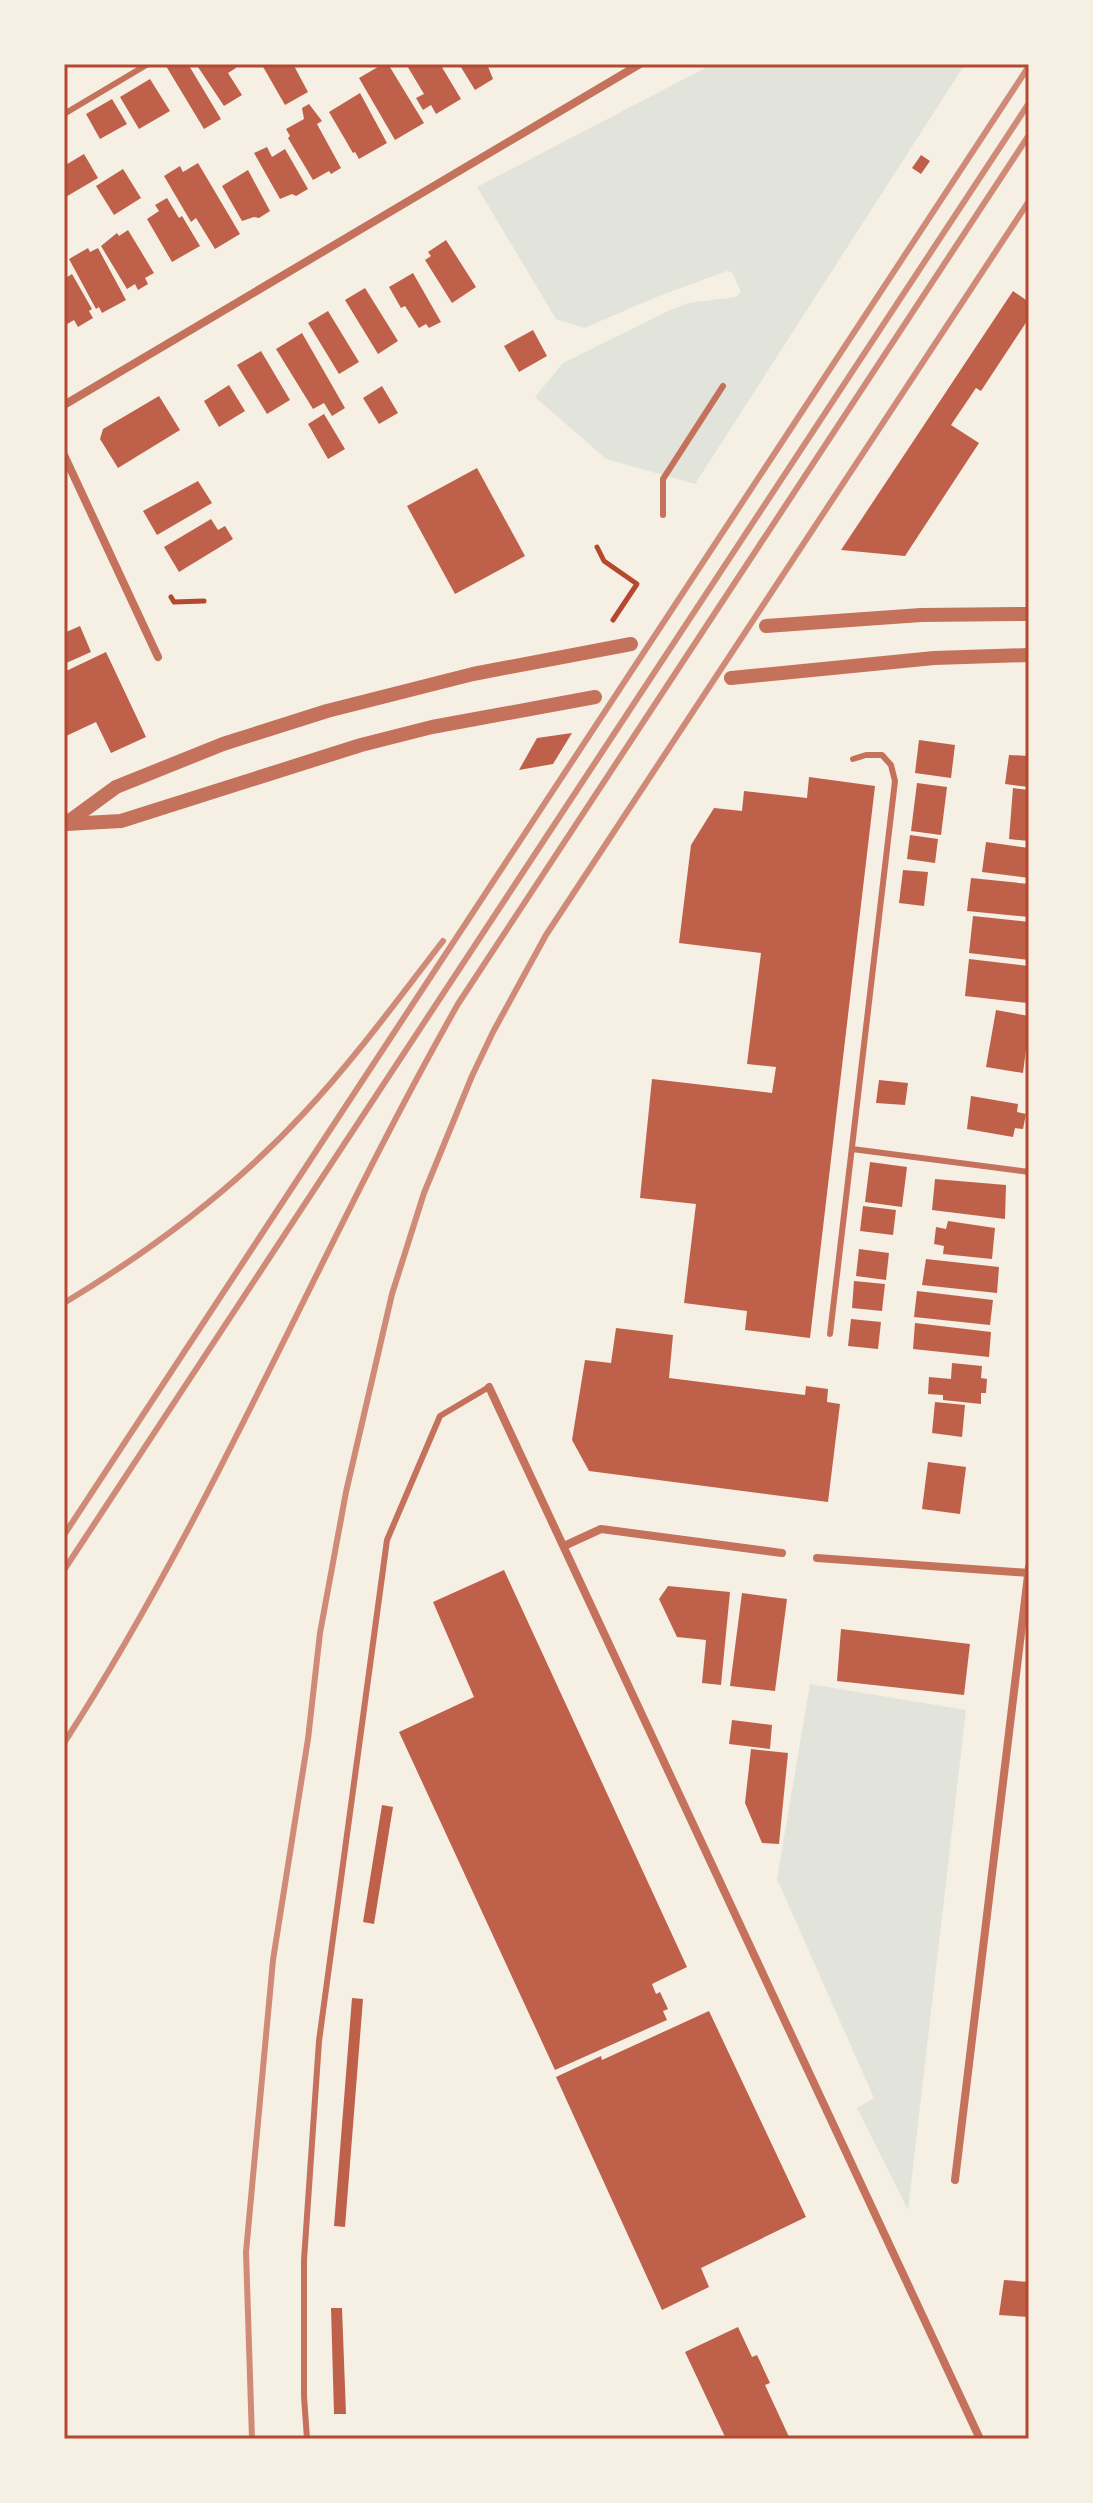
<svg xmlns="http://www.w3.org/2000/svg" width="1093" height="2503" viewBox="0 0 1093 2503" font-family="'Sofia Sans Condensed',sans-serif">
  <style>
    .green { fill: #e2e4dc }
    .building { fill: #bf614a }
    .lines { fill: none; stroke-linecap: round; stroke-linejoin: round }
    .path { stroke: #b5482f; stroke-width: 5 }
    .service { stroke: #c5725c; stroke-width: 6 }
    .minor { stroke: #c5725c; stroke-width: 8 }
    .tertiary { stroke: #c5725c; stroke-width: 14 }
    .rail { stroke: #cf8b77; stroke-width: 6 }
    .neatline { fill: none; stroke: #b5482f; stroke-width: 3 }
  </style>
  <rect width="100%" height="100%" fill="#f6efe4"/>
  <g class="green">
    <polygon points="713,64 965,64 695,484 606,459 535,397 563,363 668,311 688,303 736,297 741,292 732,272 727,271 659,296 584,328 556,319 477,187"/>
    <polygon points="810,1684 966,1710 908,2210 857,2108 874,2098 777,1879"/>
  </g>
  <g class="building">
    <polygon points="169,64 188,64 221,119 204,129 166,66"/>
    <polygon points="196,64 234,64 236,68 228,73 242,95 224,106"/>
    <polygon points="265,64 293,64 308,92 285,105 262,65"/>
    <polygon points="383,64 388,64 424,123 395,140 359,78"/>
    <polygon points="406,64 440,64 461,99 436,114 431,105 423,110 416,98 424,94"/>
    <polygon points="459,64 487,64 493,79 475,90"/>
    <polygon points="150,79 170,111 139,129 120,97"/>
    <polygon points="360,93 387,143 359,159 355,152 353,153 329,112"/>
    <polygon points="112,99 127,124 100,139 86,114"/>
    <polygon points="309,104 322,121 317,124 341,168 331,174 329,171 313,180 288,138 290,136 286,129 304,119 302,108"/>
    <polygon points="267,147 272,157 285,149 308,189 296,196 292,194 280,199 254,153"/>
    <polygon points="84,154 98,178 64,198 64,166"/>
    <polygon points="921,155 930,161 921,174 912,168"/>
    <polygon points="198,163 240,234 215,249 196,218 191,222 164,176 180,166 183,172"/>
    <polygon points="123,169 141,198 114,215 96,186"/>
    <polygon points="248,170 270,211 259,218 254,217 242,221 222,186"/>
    <polygon points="167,198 179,218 182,216 200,246 172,262 147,219 159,211 155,205"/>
    <polygon points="128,230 154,273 145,278 148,284 138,290 135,284 127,289 101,246 117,233 119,236"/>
    <polygon points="446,240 476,287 452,303 425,260 431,256 428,252"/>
    <polygon points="88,248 90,252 98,248 126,300 102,313 99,307 96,309 69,259"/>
    <polygon points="413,273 441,322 429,328 426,324 419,328 405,306 401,308 389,287"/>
    <polygon points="72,274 92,309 89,311 93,318 78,327 74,320 64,326 64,279"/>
    <polygon points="365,288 398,341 378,354 345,300"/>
    <polygon points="1013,291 1029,302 1029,318 981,391 976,388 951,425 979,443 905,556 841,550"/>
    <polygon points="328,311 359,362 339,374 308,323"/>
    <polygon points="533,330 547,356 519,372 504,346"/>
    <polygon points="302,333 345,408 332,416 324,403 313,409 276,349"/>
    <polygon points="261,351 290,400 267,414 237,365"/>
    <polygon points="229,385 245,411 219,427 204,401"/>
    <polygon points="382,386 398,413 379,424 363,398"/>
    <polygon points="159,396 180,430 118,468 100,439 103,429"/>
    <polygon points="324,414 345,449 328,459 308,424"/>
    <polygon points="477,468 525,556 455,594 407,506"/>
    <polygon points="198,481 212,503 157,535 143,511"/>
    <polygon points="211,519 218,530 225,526 233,539 179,572 164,547"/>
    <polygon points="80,626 91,652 64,664 64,633"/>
    <polygon points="106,652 146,737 111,753 96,722 64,737 64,693 67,692 64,685 64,672"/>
    <polygon points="572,733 553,764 519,770 537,738"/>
    <polygon points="919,740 955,745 951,778 915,773"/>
    <polygon points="1009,755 1029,756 1029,787 1005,784"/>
    <polygon points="809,777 875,786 810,1338 745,1330 747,1311 684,1303 696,1204 640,1198 652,1079 772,1093 776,1067 747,1064 761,953 679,943 691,845 714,808 742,811 744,791 807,798"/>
    <polygon points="917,783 947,787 941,835 911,831"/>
    <polygon points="1013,788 1029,790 1029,841 1009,839"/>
    <polygon points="910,835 938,839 935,863 907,859"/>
    <polygon points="986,842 1029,848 1029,878 982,872"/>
    <polygon points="903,870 928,872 924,906 899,903"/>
    <polygon points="971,878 1029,884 1029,917 967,911"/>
    <polygon points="973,916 1029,922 1029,960 969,953"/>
    <polygon points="969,959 1029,966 1027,1003 965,996"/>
    <polygon points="996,1010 1029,1016 1029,1049 1026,1049 1023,1073 986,1067"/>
    <polygon points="879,1080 908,1083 905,1105 876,1103"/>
    <polygon points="971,1096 1018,1104 1017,1112 1026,1114 1023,1129 1015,1128 1013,1137 967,1129"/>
    <polygon points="870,1162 907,1167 902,1207 865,1202"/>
    <polygon points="935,1179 1006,1185 1005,1219 932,1210"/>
    <polygon points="863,1206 896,1210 893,1235 860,1231"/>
    <polygon points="948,1221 995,1228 992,1259 943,1254 944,1246 934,1244 936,1227 946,1229"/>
    <polygon points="859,1249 889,1253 886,1280 856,1276"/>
    <polygon points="926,1259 999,1267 997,1293 922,1285"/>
    <polygon points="854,1281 885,1284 882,1311 852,1308"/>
    <polygon points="917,1291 993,1300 990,1325 914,1317"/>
    <polygon points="851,1319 881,1322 878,1349 848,1346"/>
    <polygon points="915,1323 991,1332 989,1357 913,1349"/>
    <polygon points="616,1328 673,1335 669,1378 805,1395 806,1386 828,1389 827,1402 840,1404 828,1502 589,1471 572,1440 585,1360 611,1363"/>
    <polygon points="952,1363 982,1366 981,1378 987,1379 986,1393 981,1393 981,1404 943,1400 943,1395 928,1394 929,1377 951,1379"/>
    <polygon points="935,1402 965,1405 962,1437 932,1433"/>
    <polygon points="928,1462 966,1467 960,1514 922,1509"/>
    <polygon points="504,1570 687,1967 652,1984 656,1994 660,1992 668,2009 663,2011 667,2020 555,2070 399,1732 474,1697 433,1602"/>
    <polygon points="668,1586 730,1592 721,1685 702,1683 706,1640 677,1637 659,1599"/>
    <polygon points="742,1593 787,1599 775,1691 730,1686"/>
    <polygon points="841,1629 970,1644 964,1695 837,1681"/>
    <polygon points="732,1720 772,1725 770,1749 729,1744"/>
    <polygon points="751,1749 788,1753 779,1844 762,1843 745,1803"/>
    <polygon points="382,1805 393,1807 374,1924 363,1922"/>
    <polygon points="352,1998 363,1999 345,2227 334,2226"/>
    <polygon points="709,2011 806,2217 701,2268 709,2287 662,2310 556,2077 601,2056 602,2060"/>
    <polygon points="1004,2280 1029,2282 1029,2317 999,2315"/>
    <polygon points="331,2308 342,2308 346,2414 334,2414"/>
    <polygon points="738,2327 752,2357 757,2355 770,2383 765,2385 790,2439 726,2439 685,2352"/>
  </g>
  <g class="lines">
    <g class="path">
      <polyline points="597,547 604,561 637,584 613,620"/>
      <polyline points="171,597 174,602 204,601"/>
    </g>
    <g class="service">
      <polyline points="64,114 148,64"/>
      <polyline points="663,515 663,479 723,386"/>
      <polyline points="852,1149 1029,1172"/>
      <polyline points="830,1334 895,781 891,765 882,755 866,755 853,759"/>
      <polyline points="307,2439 304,2396 304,2260 319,2041 387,1540 440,1416 489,1387"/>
    </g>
    <g class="minor">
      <polyline points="64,405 640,64"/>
      <polyline points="64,455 158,657"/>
      <polyline points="489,1387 980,2439"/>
      <polyline points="564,1546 601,1529 782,1553"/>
      <polyline points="817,1558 1029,1573"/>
      <polyline points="955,2180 1029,1567"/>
    </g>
    <g class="tertiary">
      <polyline points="766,626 921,615 1029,614"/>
      <polyline points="731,678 934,658 1029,655"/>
      <polyline points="66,824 121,821 361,745 432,727 595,697"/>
      <polyline points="64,825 116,787 223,744 327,711 473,674 631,644"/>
    </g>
    <g class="rail">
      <path d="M64 1303C152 1250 234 1189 304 1113 354 1060 398 999 443 941"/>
      <polyline points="64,1535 1029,66"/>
      <polyline points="64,1570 1029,103"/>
      <path d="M64 1743C216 1508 320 1247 458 1004L1029 135"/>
      <polyline points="252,2439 246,2252 273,1960 308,1739 320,1633 346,1492 392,1294 424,1193 472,1076 493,1032 546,935 1029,201"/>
    </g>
  </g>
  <rect width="1093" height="2503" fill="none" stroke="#f6efe4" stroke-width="132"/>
  <rect x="66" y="66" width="961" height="2371" class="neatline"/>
</svg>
